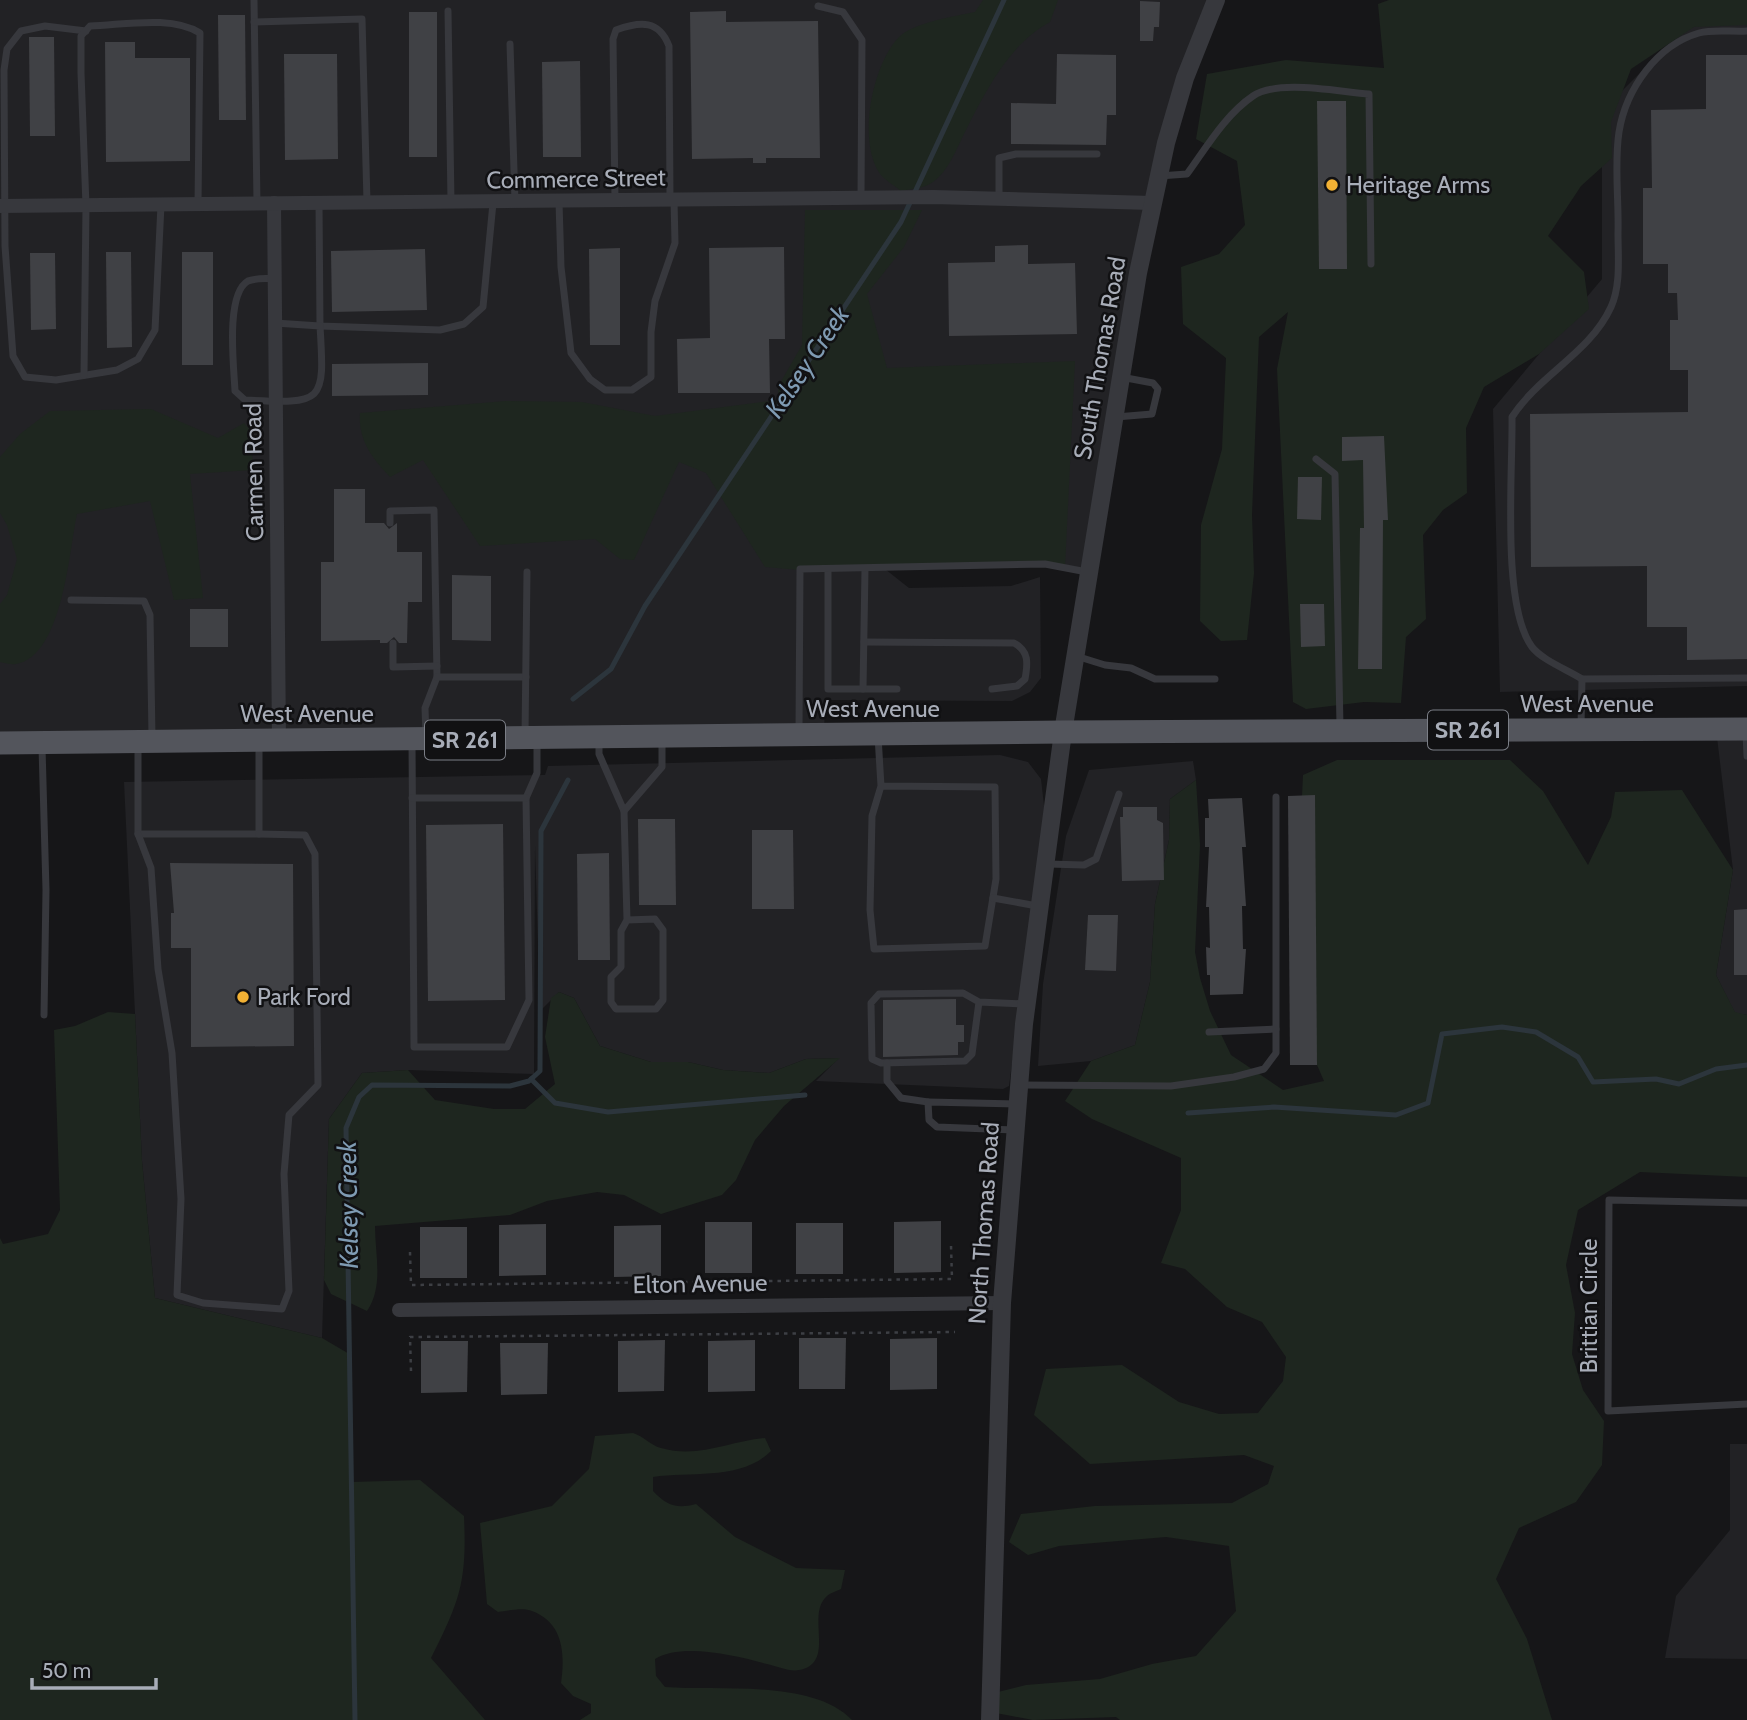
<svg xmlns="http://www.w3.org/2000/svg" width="1747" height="1720" viewBox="0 0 1747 1720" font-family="Cabin,sans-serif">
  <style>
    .built { fill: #222225 }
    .green { fill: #1e261f }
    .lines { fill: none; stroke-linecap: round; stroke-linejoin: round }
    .stream { stroke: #2c353c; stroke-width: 5 }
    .building { fill: #404145 }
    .path { stroke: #3d3f44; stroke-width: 2.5; stroke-dasharray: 3.5 5; stroke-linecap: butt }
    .service { stroke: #37383d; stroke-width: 7 }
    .minor { stroke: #37383d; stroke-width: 14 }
    .tertiary { stroke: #37383d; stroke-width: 18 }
    .primary { stroke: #53555c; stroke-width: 23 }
    .poi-dot { fill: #f2b134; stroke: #111113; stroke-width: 2.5 }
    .labels { text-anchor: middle; stroke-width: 5; stroke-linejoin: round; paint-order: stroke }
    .shield { fill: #111113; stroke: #7b7e86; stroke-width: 2 }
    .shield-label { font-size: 23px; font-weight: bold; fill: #a8adb8 }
    .street-label { font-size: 24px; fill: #a8adb8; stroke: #111113 }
    .poi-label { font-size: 24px; fill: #a8adb8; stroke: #111113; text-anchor: start }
    .water-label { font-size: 26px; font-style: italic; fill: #7f9bb3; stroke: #111113 }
  </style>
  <rect width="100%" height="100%" fill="#161618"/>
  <g class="built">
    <polygon points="0,0 1216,0 1185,78 1088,572 1045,564 885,569 909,588 1011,586 1040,577 1041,678 1030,692 1012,701 825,700 824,736 0,743"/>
    <polygon points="1747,19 1747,686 1500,692 1493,409 1602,279 1602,111 1693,20"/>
    <polygon points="1716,729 1747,729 1747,1015 1735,1013 1716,975 1733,870"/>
    <polygon points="1000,755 1028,762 1041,779 1045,814 1009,1086 1003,1089 816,1081 839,1058 806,1059 769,1073 723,1070 688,1062 651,1062 600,1046 574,998 559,992 540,1011 535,845 534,1074 408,1070 362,1073 329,1119 322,1338 155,1298 142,1161 124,782 545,775 548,766"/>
    <polygon points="1193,761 1196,780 1170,799 1169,840 1155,904 1150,982 1135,1045 1091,1061 1038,1066 1043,984 1066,836 1089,770"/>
    <polygon points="1730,1444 1747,1444 1747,1659 1665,1658 1676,1596 1730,1530"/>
  </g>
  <g class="green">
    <path d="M983 0H1058L1050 22C1009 44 985 92 965 132 956 150 949 170 933 182 925 188 911 189 901 191 895 186 885 180 880 174 857 141 872 65 899 37 913 23 955 16 975 12Z"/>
    <polygon points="1389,0 1747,0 1747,25 1694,27 1631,69 1611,122 1612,158 1581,186 1548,236 1584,272 1589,309 1539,354 1484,387 1466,428 1467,493 1443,510 1423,535 1426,619 1406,637 1401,703 1364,702 1306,709 1293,702 1277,369 1288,312 1259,337 1252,515 1254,573 1247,640 1221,641 1200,621 1201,525 1222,449 1226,358 1183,324 1181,267 1219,254 1245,225 1237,161 1196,139 1207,74 1286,60 1384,68 1378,4"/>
    <path d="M805 210H922L904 247 867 294 887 368 1075 361 1065 568 1045 564 800 570 765 567 706 473 679 462 634 560 620 559 595 539 480 546 423 460 390 477C372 458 358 440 360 413L506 401 582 402 655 416 777 400 779 385 802 345Z"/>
    <path d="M151 409 218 438 244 423 251 431 253 470 190 474 203 598 174 600 150 501 77 514C69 550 63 656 16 664 12 665 5 663 0 662V604L7 595 17 559 7 525 0 513V457L20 434 50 411Z"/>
    <polygon points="1337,760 1510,760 1543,791 1588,865 1611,817 1615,792 1682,790 1733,870 1716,975 1735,1012 1747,1015 1747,1177 1640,1172 1578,1210 1566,1265 1575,1313 1572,1354 1583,1390 1604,1421 1602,1465 1576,1502 1519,1528 1496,1579 1527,1639 1552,1720 1120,1720 1116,1717 1033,1720 996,1713 994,1693 1026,1685 1100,1679 1152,1664 1196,1656 1236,1611 1229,1546 1166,1537 1059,1546 1028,1555 1009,1542 1021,1514 1095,1506 1232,1503 1268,1484 1274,1466 1244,1455 1090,1464 1034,1415 1046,1369 1122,1365 1179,1402 1219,1414 1258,1413 1283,1381 1286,1357 1262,1322 1227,1307 1185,1269 1161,1263 1181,1210 1181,1158 1092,1119 1065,1101 1091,1061 1135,1045 1150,982 1155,904 1169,840 1170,799 1196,780 1200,845 1195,952 1200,978 1210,1011 1231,1055 1283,1090 1324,1081 1317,1065 1301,818 1303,775"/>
    <path d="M559 992 574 998 600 1046 651 1062H688L723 1070 769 1073 806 1059 840 1058 784 1106 755 1140 736 1180 722 1195 661 1214 624 1195 597 1192 547 1201 510 1215 375 1226C375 1255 384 1286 367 1311L331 1294 324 1280 329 1119 362 1073 408 1070 435 1100 494 1109H525L555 1084 545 1037 551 998Z"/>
    <path d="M108 1012 135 1014 142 1161 155 1298 322 1338 351 1355 352 1482 420 1480 464 1516C467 1582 460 1600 431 1658L485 1720H0V1238L3 1244 48 1234 60 1210 54 1030 75 1026Z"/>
    <path d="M633 1433C643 1436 652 1446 661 1448 698 1459 730 1441 765 1438L771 1451C741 1481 693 1471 653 1477V1491C667 1506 677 1509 696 1504L735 1537 796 1568 845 1570 841 1589C837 1591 830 1593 827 1596 805 1615 837 1663 799 1670 790 1672 776 1666 767 1664 738 1656 682 1642 655 1659L656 1676 665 1687C718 1691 813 1679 852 1720H580L591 1713V1704L573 1696 561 1683C565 1655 564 1623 532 1611 523 1607 508 1611 498 1612L487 1604 480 1523 552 1506 589 1469 595 1436Z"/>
  </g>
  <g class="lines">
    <g class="stream">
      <polyline points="573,699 611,669 645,606 901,222 1004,0"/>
      <polyline points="531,1079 555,1103 608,1112 805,1095"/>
      <polyline points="1188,1113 1274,1107 1396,1115 1428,1103 1442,1034 1502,1027 1536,1032 1578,1057 1593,1082 1656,1079 1679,1084 1716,1069 1747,1065"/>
      <polyline points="355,1720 346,1128 359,1097 372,1085 510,1086 529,1081 540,1071 541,831 568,780"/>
    </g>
  </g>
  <g class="building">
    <polygon points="1140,1 1160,2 1159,27 1154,27 1153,41 1140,41"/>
    <polygon points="726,11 726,22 818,21 820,158 766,158 766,163 753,163 753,158 692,159 690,12"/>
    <rect x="409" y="12" width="28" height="145"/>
    <polygon points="218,15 245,15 246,120 219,120"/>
    <polygon points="29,37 54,37 55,136 30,136"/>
    <polygon points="105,42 135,42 135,58 190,58 190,161 106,162"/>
    <polygon points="284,54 337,54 338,159 285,160"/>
    <polygon points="1057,54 1116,55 1116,115 1107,115 1106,145 1011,144 1011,103 1056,104"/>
    <polygon points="1706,55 1747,55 1747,659 1687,660 1687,627 1647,627 1647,566 1531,567 1530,414 1688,412 1688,370 1670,370 1670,320 1678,320 1677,293 1668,293 1668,264 1643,264 1643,188 1652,188 1651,110 1706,109"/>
    <polygon points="580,61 581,157 543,157 542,62"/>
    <polygon points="1317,101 1346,101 1347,269 1319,269"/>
    <polygon points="1028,245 1028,264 1075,263 1077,334 949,336 948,263 995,262 995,246"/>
    <polygon points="784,247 785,339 769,339 770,393 678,393 677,339 710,338 709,248"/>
    <polygon points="620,248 620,345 590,345 589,249"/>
    <polygon points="425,249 427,310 332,312 331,251"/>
    <polygon points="106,252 131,252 132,347 107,348"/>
    <rect x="182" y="252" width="31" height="113"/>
    <polygon points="30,253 55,253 56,329 31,330"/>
    <polygon points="428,363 428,395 332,396 332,364"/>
    <polygon points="1384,436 1388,520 1383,520 1382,669 1358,669 1360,528 1364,528 1363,460 1342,461 1342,437"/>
    <polygon points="1298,477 1322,477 1321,520 1297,519"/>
    <polygon points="334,489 365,489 365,523 384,523 389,529 397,523 397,552 422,552 422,602 408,602 407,643 399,643 394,637 387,643 380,643 380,640 321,641 321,562 334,562"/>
    <polygon points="452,575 491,576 491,641 452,640"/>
    <polygon points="1300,604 1324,604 1325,646 1301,647"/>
    <rect x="190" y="609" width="38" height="38"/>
    <polygon points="1315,795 1317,1065 1290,1065 1288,796"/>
    <polygon points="1242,798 1246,847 1242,847 1246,906 1242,906 1243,949 1246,949 1243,994 1210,995 1210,975 1207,975 1206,947 1210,948 1209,907 1206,907 1209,847 1205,847 1205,818 1209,818 1208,799"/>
    <polygon points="1123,807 1157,807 1157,820 1163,823 1164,880 1122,881 1120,817 1123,817"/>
    <polygon points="638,819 675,819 676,905 639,905"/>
    <polygon points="503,824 505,1000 428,1001 426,825"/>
    <polygon points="752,830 793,830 794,909 752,909"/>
    <polygon points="609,853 610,960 578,960 577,854"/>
    <polygon points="170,863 293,864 294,1046 191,1047 191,948 171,948 171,913 174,913"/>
    <polygon points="1747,909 1747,975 1734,975 1734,910"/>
    <polygon points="1088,915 1118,915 1116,971 1085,970"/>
    <polygon points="956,999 956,1025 964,1025 964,1042 958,1042 958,1055 883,1057 883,1000"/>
    <polygon points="941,1221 941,1272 894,1273 894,1222"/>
    <rect x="705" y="1222" width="47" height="51"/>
    <rect x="796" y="1223" width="47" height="51"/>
    <polygon points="546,1224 546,1275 499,1276 499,1225"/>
    <polygon points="661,1225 661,1276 614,1277 614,1226"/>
    <rect x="420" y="1227" width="47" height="51"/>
    <polygon points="799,1338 846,1338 845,1389 799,1389"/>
    <polygon points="937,1338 937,1389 890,1390 890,1339"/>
    <polygon points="665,1340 664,1391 618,1392 618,1341"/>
    <polygon points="755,1340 755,1391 708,1392 708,1341"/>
    <polygon points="421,1341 468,1341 467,1392 421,1393"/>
    <polygon points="500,1343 548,1343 547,1394 501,1395"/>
  </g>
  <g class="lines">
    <g class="path">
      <polyline points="410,1252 411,1285 952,1279 951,1245"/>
      <polyline points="411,1371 410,1337 955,1332"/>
    </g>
    <g class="service">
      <polyline points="254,0 257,203"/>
      <polyline points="818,6 843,12 862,40 861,197"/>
      <polyline points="448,11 451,202"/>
      <polyline points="254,22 362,19 367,202"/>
      <polyline points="86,31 45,26 21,31 7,49 4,70 5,246 13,356 25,377 56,380 117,370 138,359 155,330 161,205"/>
      <polyline points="510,44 515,202"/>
      <path d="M1159 176 1187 174C1206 148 1225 115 1253 96 1278 79 1339 92 1369 94L1371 264"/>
      <polyline points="999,197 999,158 1016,154 1097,154"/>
      <path d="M615 201 613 39 616 30C641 21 659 20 669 46L670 199"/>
      <polyline points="559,202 561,267 571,353 590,379 605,390 632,390 651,377 651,332 655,301 675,243 674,200"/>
      <polyline points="319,203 320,326 440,330 464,324 483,307 493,203"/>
      <path d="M275 278C267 279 254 278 248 281 225 294 234 368 235 391L245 400C324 404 325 404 320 326L275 323"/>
      <path d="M84 375 86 206 81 73V36L90 26C124 25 171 15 200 33L198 204"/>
      <polyline points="1116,417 1152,414 1158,389 1153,383 1121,377"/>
      <polyline points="1316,459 1335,474 1340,726"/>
      <polyline points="390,523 390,511 434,510 437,677 425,708 426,736"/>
      <polyline points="828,569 828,689 897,689"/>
      <polyline points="71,600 144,601 150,615 152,737"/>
      <path d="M864 642 1014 643C1029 651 1028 663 1025 679L1017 686 992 689"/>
      <polyline points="393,643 393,667 437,666"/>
      <polyline points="1076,656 1105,665 1131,668 1155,679 1215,679"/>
      <polyline points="437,677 526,677"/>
      <path d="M1582 679C1568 670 1542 660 1532 647 1501 605 1513 471 1512 417 1539 375 1590 353 1611 307 1621 285 1618 257 1618 233 1619 200 1614 164 1619 132 1626 89 1657 45 1699 33 1713 29 1732 32 1747 31"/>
      <polyline points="863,689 865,569"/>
      <polyline points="1581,726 1582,679 1747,678"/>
      <polyline points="799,730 800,569 1045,564 1087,572"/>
      <polyline points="1746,733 1747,756"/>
      <polyline points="525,735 527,572"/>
      <polyline points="878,736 881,786 872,816 870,910 874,949 985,946 996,879 995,787 881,786"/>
      <polyline points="599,740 599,754 624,811"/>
      <polyline points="412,741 414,1047 507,1047 529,1000 526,798 537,773 537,741"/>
      <polyline points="138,744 138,834 259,834 259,744"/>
      <polyline points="42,747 46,890 44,1015"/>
      <polyline points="412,798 526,798"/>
      <polyline points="138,834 151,868 158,969 172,1053 181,1199 177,1295 203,1303 282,1309 289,1291 284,1174 289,1115 318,1085 315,854 305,835 259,834"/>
      <polyline points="1048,864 1084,865 1096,859 1119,794"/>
      <polyline points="993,898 1037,906"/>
      <polyline points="627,920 621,931 621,967 611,977 611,1002 616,1009 656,1009 663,1000 663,930 655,919 627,920 624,811 662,767 662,739"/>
      <polyline points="979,1002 972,1054 965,1061 881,1063 872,1059 871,1003 879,994 963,993 979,1002 1026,1004"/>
      <polyline points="1209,1032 1276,1029"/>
      <polyline points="887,1063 887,1081 901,1098 928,1102"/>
      <polyline points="1021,1085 1171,1086 1234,1077 1264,1069 1276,1053 1276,797"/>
      <polyline points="1014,1130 937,1127 929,1120 928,1102 1017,1104"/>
      <polyline points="1747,1203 1609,1200 1608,1411 1747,1404"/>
    </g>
    <g class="minor">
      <polyline points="274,203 279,740"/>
      <polyline points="0,206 933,197 1152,203"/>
      <polyline points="399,1310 1002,1303"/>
    </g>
    <polyline class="tertiary" points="990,1720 1002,1303 1024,1024 1063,732 1138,273 1166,143 1185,78 1216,0"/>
    <polyline class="primary" points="0,743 1063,732 1747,729"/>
  </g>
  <g class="poi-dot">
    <circle cx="1332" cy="185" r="7"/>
    <circle cx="243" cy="997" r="7"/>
  </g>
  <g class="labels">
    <g class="shield">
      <rect x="1428" y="710.5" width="80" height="39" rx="5"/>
      <rect x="425" y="720.5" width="80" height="39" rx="5"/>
    </g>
    <g class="shield-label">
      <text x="1468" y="738">SR 261</text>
      <text x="465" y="748">SR 261</text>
    </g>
    <g class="street-label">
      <text transform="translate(576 179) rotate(-1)" y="8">Commerce Street</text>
      <text transform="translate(1100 358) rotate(-80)" y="8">South Thomas Road</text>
      <text transform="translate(254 472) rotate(-91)" y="8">Carmen Road</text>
      <text x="1587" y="712">West Avenue</text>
      <text x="873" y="717">West Avenue</text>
      <text x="307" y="722">West Avenue</text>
      <text transform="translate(984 1223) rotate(-86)" y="8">North Thomas Road</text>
      <text transform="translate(700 1284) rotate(-1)" y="8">Elton Avenue</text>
      <text transform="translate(1589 1306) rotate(-90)" y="8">Brittian Circle</text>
    </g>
    <g class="poi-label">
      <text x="1346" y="193">Heritage Arms</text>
      <text x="257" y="1005">Park Ford</text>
    </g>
    <g class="water-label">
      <text transform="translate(807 362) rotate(-56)" y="9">Kelsey Creek</text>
      <text transform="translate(348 1205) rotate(-91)" y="9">Kelsey Creek</text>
    </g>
  </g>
  <path d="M32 1678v10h124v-10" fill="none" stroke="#a8adb8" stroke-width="3.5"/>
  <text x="42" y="1678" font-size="21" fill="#a8adb8" stroke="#111113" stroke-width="5" paint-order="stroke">50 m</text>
</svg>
